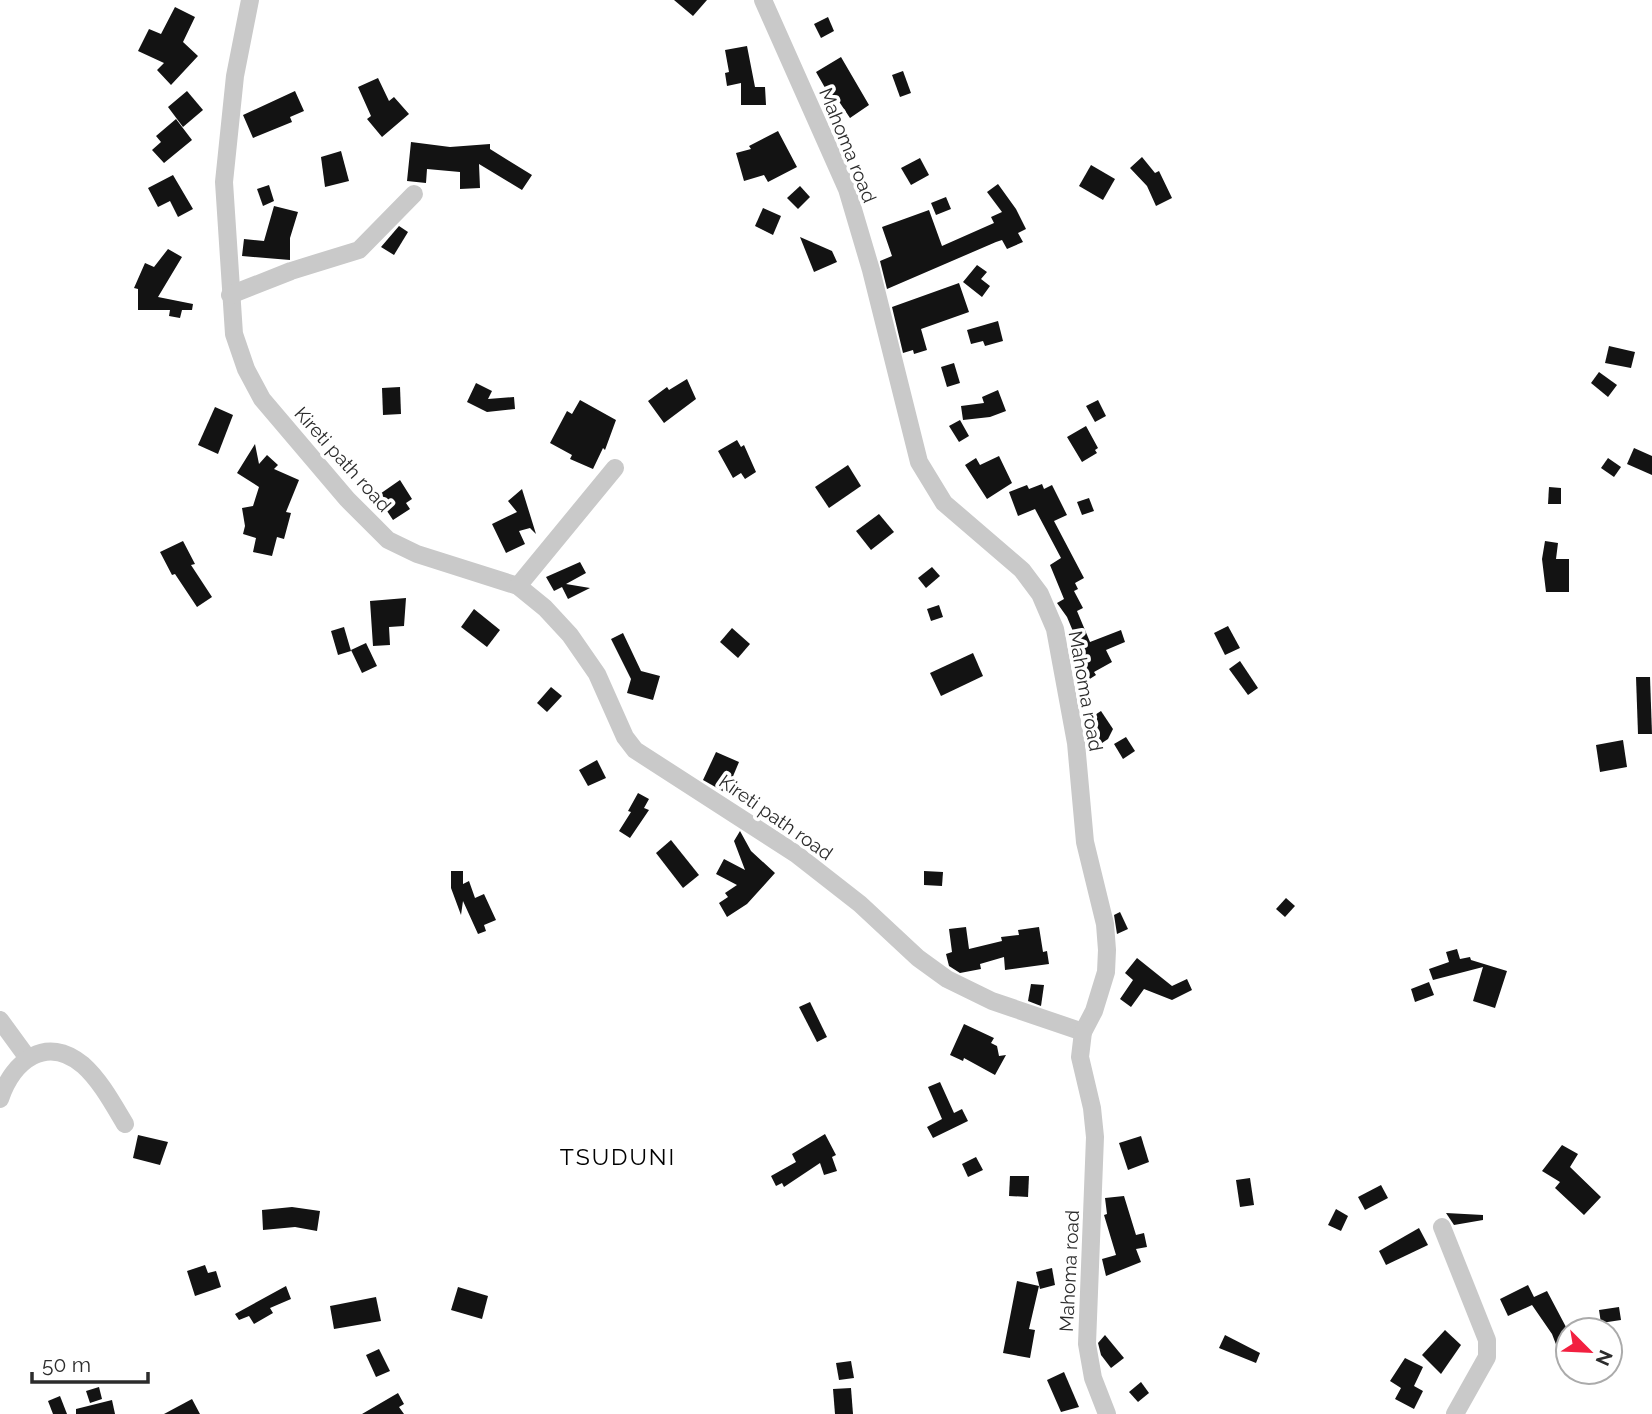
<svg xmlns="http://www.w3.org/2000/svg" width="1652" height="1414" viewBox="0 0 1652 1414" font-family="Raleway,sans-serif">
  <style>
    .building { fill: #131313 }
    .lines { fill: none; stroke-linecap: round; stroke-linejoin: round }
    .minor { stroke: #c9c9c9; stroke-width: 18 }
    .labels { text-anchor: middle; stroke-width: 7; stroke-linejoin: round; paint-order: stroke }
    .street-label { font-size: 19px; fill: #2c2c2c; stroke: #fff }
    .quarter-label { font-size: 23px; letter-spacing: 2px; fill: #000; stroke: #fff }
  </style>
  <rect width="100%" height="100%" fill="#fff"/>
  <g class="building">
    <polygon points="674,0 707,0 693,16"/>
    <polygon points="175,7 195,17 183,42 198,56 171,85 157,70 164,63 138,51 149,29 161,34"/>
    <polygon points="828,17 834,31 821,38 814,24"/>
    <polygon points="747,46 755,87 765,87 766,105 741,105 741,83 727,86 725,73 729,72 725,50"/>
    <polygon points="841,57 869,105 850,118 836,97 832,100 816,72"/>
    <polygon points="903,71 911,93 900,97 892,75"/>
    <polygon points="378,78 389,101 394,97 409,114 382,137 367,119 371,116 358,87"/>
    <polygon points="187,91 203,110 183,127 168,107"/>
    <polygon points="295,91 304,111 290,117 292,122 253,138 243,115"/>
    <polygon points="176,119 192,140 164,163 152,150 161,142 156,136"/>
    <polygon points="778,131 797,167 768,182 764,175 744,181 736,153 751,149 749,146"/>
    <polygon points="411,142 450,147 490,144 490,149 532,175 522,190 479,164 480,188 460,189 460,172 427,169 426,183 407,181"/>
    <polygon points="341,151 349,181 325,187 321,157"/>
    <polygon points="1142,157 1155,173 1159,171 1172,198 1156,206 1147,186 1130,168"/>
    <polygon points="920,158 929,175 911,185 901,168"/>
    <polygon points="1091,165 1115,179 1103,200 1079,186"/>
    <polygon points="173,175 193,209 178,217 170,201 158,207 148,188"/>
    <polygon points="998,184 1016,209 1026,229 1018,233 1023,242 1007,249 1002,240 996,242 887,289 880,261 892,256 882,227 929,210 942,246 994,223 991,217 1002,212 987,192"/>
    <polygon points="269,185 274,201 263,206 257,189"/>
    <polygon points="800,186 810,197 798,209 787,198"/>
    <polygon points="946,197 951,209 936,215 931,203"/>
    <polygon points="274,206 298,212 290,238 290,260 242,256 244,239 264,241"/>
    <polygon points="763,208 781,216 773,235 755,226"/>
    <polygon points="399,226 408,232 394,255 381,247"/>
    <polygon points="800,237 832,251 837,262 814,272"/>
    <polygon points="168,249 182,257 158,297 193,304 192,310 182,310 180,318 169,316 170,310 138,310 138,289 134,288 145,263 154,267"/>
    <polygon points="977,265 987,272 981,279 990,286 982,297 963,282"/>
    <polygon points="959,283 969,312 921,329 927,350 914,354 913,350 903,353 892,307"/>
    <polygon points="998,321 1003,341 985,346 983,341 971,344 967,330"/>
    <polygon points="1609,346 1635,352 1631,368 1605,363"/>
    <polygon points="954,363 960,383 947,387 941,367"/>
    <polygon points="1599,372 1617,385 1608,397 1591,383"/>
    <polygon points="687,379 696,399 664,423 648,401 667,387 669,390"/>
    <polygon points="476,383 492,391 488,399 514,397 515,409 487,412 467,402"/>
    <polygon points="400,387 401,414 383,415 382,388"/>
    <polygon points="998,390 1006,411 990,417 963,420 961,406 984,403 982,397"/>
    <polygon points="580,400 616,420 605,450 603,448 593,469 570,459 572,455 550,443 567,411 572,414"/>
    <polygon points="1098,400 1106,416 1095,422 1086,406"/>
    <polygon points="215,407 233,415 218,454 198,445"/>
    <polygon points="960,420 969,436 959,442 949,426"/>
    <polygon points="1086,426 1098,448 1095,450 1097,453 1082,462 1067,437"/>
    <polygon points="737,440 741,447 744,445 756,472 745,479 741,473 733,478 718,451"/>
    <polygon points="255,444 259,464 267,455 278,465 274,469 299,480 286,512 291,513 284,539 277,537 272,556 253,552 256,538 243,534 245,526 242,508 253,506 259,487 237,473"/>
    <polygon points="1634,448 1652,456 1652,475 1627,464"/>
    <polygon points="999,456 1012,483 987,499 965,465 976,458 980,465"/>
    <polygon points="1608,458 1621,467 1614,477 1601,468"/>
    <polygon points="848,465 861,486 829,508 815,487"/>
    <polygon points="400,480 412,499 406,503 410,509 393,520 377,496"/>
    <polygon points="1042,484 1044,489 1052,485 1067,515 1054,521 1084,578 1075,583 1078,589 1074,591 1083,608 1077,611 1090,642 1121,630 1125,642 1106,650 1112,662 1094,672 1096,675 1085,682 1075,666 1085,660 1067,617 1057,603 1064,599 1050,565 1061,558 1035,509 1018,516 1009,492 1027,485 1029,489"/>
    <polygon points="1549,487 1561,488 1561,504 1548,504"/>
    <polygon points="522,489 536,534 530,528 519,531 525,544 506,553 492,524 517,512 508,501"/>
    <polygon points="1089,498 1094,511 1082,515 1077,502"/>
    <polygon points="879,514 894,532 871,550 856,531"/>
    <polygon points="183,541 195,564 191,565 212,597 197,607 175,574 172,575 160,552"/>
    <polygon points="1545,541 1558,543 1556,559 1569,559 1569,592 1546,592 1542,559"/>
    <polygon points="580,562 586,573 566,584 590,588 568,599 562,587 554,591 546,577"/>
    <polygon points="932,567 940,576 926,588 918,578"/>
    <polygon points="406,598 404,626 389,627 390,645 373,646 370,601"/>
    <polygon points="939,605 943,617 931,621 927,609"/>
    <polygon points="474,609 500,630 487,647 461,627"/>
    <polygon points="1228,626 1240,648 1225,655 1214,633"/>
    <polygon points="344,627 351,651 338,655 331,631"/>
    <polygon points="732,628 750,644 738,658 720,642"/>
    <polygon points="623,633 641,671 660,676 653,700 627,693 631,679 611,639"/>
    <polygon points="366,643 377,666 362,673 351,650"/>
    <polygon points="973,653 983,676 941,696 930,673"/>
    <polygon points="1240,661 1258,688 1248,695 1229,669"/>
    <polygon points="1636,677 1650,677 1652,734 1638,734"/>
    <polygon points="551,687 562,696 547,712 537,703"/>
    <polygon points="1101,711 1113,729 1108,739 1102,743 1087,720"/>
    <polygon points="1126,737 1135,751 1123,759 1114,744"/>
    <polygon points="1623,740 1627,767 1600,772 1596,745"/>
    <polygon points="716,752 739,762 726,793 703,780"/>
    <polygon points="597,760 606,778 588,786 579,770"/>
    <polygon points="638,793 649,799 644,808 649,810 630,838 619,831 631,812 628,811"/>
    <polygon points="740,831 751,851 775,873 747,904 727,917 719,903 728,897 725,893 737,885 716,874 724,859 745,870 734,841"/>
    <polygon points="671,840 699,875 683,888 656,853"/>
    <polygon points="451,871 463,871 463,884 469,881 475,898 484,894 496,920 484,925 486,931 478,934 463,901 461,915 451,888"/>
    <polygon points="924,871 943,872 942,886 924,885"/>
    <polygon points="1286,898 1295,906 1285,917 1276,909"/>
    <polygon points="1120,912 1128,929 1117,934 1114,915"/>
    <polygon points="966,927 969,949 1002,941 1001,937 1019,935 1018,930 1039,927 1043,952 1047,951 1049,964 1005,970 1004,957 980,964 981,969 960,973 949,966 946,954 952,952 949,929"/>
    <polygon points="1457,949 1460,959 1470,957 1471,960 1507,971 1495,1008 1473,1001 1483,967 1433,980 1429,969 1449,962 1446,952"/>
    <polygon points="1137,958 1172,986 1187,979 1192,990 1172,1000 1144,989 1131,1007 1120,999 1133,980 1125,973"/>
    <polygon points="1429,982 1434,995 1415,1002 1411,989"/>
    <polygon points="1031,984 1044,985 1041,1006 1028,1001"/>
    <polygon points="810,1002 827,1037 817,1042 799,1007"/>
    <polygon points="964,1024 994,1038 991,1043 997,1046 999,1056 1006,1055 995,1075 964,1058 963,1061 950,1055"/>
    <polygon points="940,1082 954,1113 962,1109 968,1121 933,1138 927,1127 942,1119 928,1087"/>
    <polygon points="825,1134 836,1155 832,1157 837,1171 824,1175 820,1163 784,1187 782,1183 776,1186 771,1176 796,1162 792,1154"/>
    <polygon points="138,1135 168,1142 160,1165 133,1158"/>
    <polygon points="1141,1136 1149,1162 1128,1170 1119,1143"/>
    <polygon points="1562,1145 1578,1154 1570,1167 1601,1197 1584,1215 1555,1188 1560,1182 1542,1171"/>
    <polygon points="976,1157 983,1170 968,1177 962,1164"/>
    <polygon points="1010,1176 1029,1176 1028,1197 1009,1196"/>
    <polygon points="1250,1178 1254,1205 1240,1207 1236,1180"/>
    <polygon points="1381,1185 1388,1198 1365,1210 1358,1197"/>
    <polygon points="1124,1196 1136,1235 1144,1233 1147,1247 1136,1249 1141,1262 1106,1276 1102,1259 1116,1255 1104,1215 1107,1214 1105,1198"/>
    <polygon points="292,1207 320,1211 317,1231 295,1227 263,1230 262,1210"/>
    <polygon points="1336,1209 1348,1216 1341,1231 1328,1225"/>
    <polygon points="1446,1213 1483,1215 1483,1220 1454,1225"/>
    <polygon points="1419,1228 1428,1245 1386,1265 1379,1251"/>
    <polygon points="205,1265 208,1273 216,1271 221,1287 195,1296 187,1271"/>
    <polygon points="1052,1268 1055,1285 1040,1289 1036,1272"/>
    <polygon points="1017,1281 1039,1286 1029,1329 1035,1330 1030,1358 1003,1353"/>
    <polygon points="1528,1285 1534,1297 1547,1291 1566,1327 1568,1342 1557,1347 1552,1334 1532,1305 1508,1316 1500,1299"/>
    <polygon points="286,1286 291,1299 270,1308 273,1313 254,1324 249,1316 239,1320 235,1314"/>
    <polygon points="458,1287 488,1296 482,1319 451,1310"/>
    <polygon points="376,1297 381,1321 334,1329 330,1306"/>
    <polygon points="1619,1307 1621,1320 1601,1323 1599,1310"/>
    <polygon points="1445,1330 1461,1345 1441,1374 1422,1355"/>
    <polygon points="1105,1335 1124,1358 1111,1368 1101,1355 1098,1343"/>
    <polygon points="1225,1335 1260,1353 1256,1363 1219,1348"/>
    <polygon points="379,1349 390,1371 376,1377 366,1355"/>
    <polygon points="1405,1358 1423,1367 1414,1386 1423,1391 1414,1409 1395,1399 1401,1388 1390,1381"/>
    <polygon points="851,1361 854,1378 839,1380 836,1363"/>
    <polygon points="1064,1372 1079,1407 1061,1412 1047,1380"/>
    <polygon points="1141,1382 1149,1393 1138,1402 1129,1392"/>
    <polygon points="99,1387 102,1399 90,1403 86,1391"/>
    <polygon points="851,1388 853,1414 835,1414 833,1389"/>
    <polygon points="398,1393 404,1404 399,1407 404,1414 362,1414"/>
    <polygon points="60,1396 67,1414 53,1414 48,1401"/>
    <polygon points="192,1399 200,1414 164,1414"/>
    <polygon points="112,1400 115,1414 76,1414 76,1409"/>
  </g>
  <g class="lines">
    <g class="minor">
      <polyline points="250,0 235,76 224,182 234,334 246,369 262,399 347,499 388,540 417,554 518,586 545,608 570,635 597,674 625,737 635,750 796,854 860,904 918,958 947,979 992,1001 1083,1032"/>
      <polyline points="763,0 847,189 871,270 919,462 944,503 1022,570 1040,594 1055,629 1076,743 1085,842 1105,924 1107,950 1106,972 1094,1011 1083,1032 1080,1057 1092,1108 1095,1137 1087,1344 1093,1378 1107,1414"/>
      <polyline points="230,295 291,271 359,250 414,194"/>
      <polyline points="518,586 615,468"/>
      <polyline points="0,1020 27,1057"/>
      <path d="M0 1099C13 1061 46 1034 83 1065 100 1080 113 1104 125 1124"/>
      <polyline points="1442,1227 1487,1340 1487,1357 1455,1414"/>
    </g>
  </g>
  <g class="labels">
    <g class="street-label">
      <text transform="translate(848 145) rotate(68)" y="7">Mahoma road</text>
      <text transform="translate(343 459) rotate(48)" y="7">Kireti path road</text>
      <text transform="translate(1086 691) rotate(80)" y="7">Mahoma road</text>
      <text transform="translate(776 817) rotate(35)" y="7">Kireti path road</text>
      <text transform="translate(1069 1271) rotate(-87)" y="7">Mahoma road</text>
    </g>
    <g class="quarter-label">
      <text x="618" y="1165">TSUDUNI</text>
    </g>
  </g>
  <g transform="translate(1589 1351) rotate(114)"><circle r="33" fill="#ffffff" stroke="#ababab" stroke-width="2"/>
  <path d="M0-5L12 26L0 18L-12 26Z" fill="#f22040"/>
  <text y="-10" font-size="19" font-weight="bold" text-anchor="middle" fill="#2c2c2c">N</text>
  </g>
  <path d="M32 1372v10h116v-10" fill="none" stroke="#2c2c2c" stroke-width="3.5"/>
  <text x="42" y="1372" font-size="21" fill="#2c2c2c" stroke="#ffffff" stroke-width="5" paint-order="stroke">50 m</text>
</svg>
